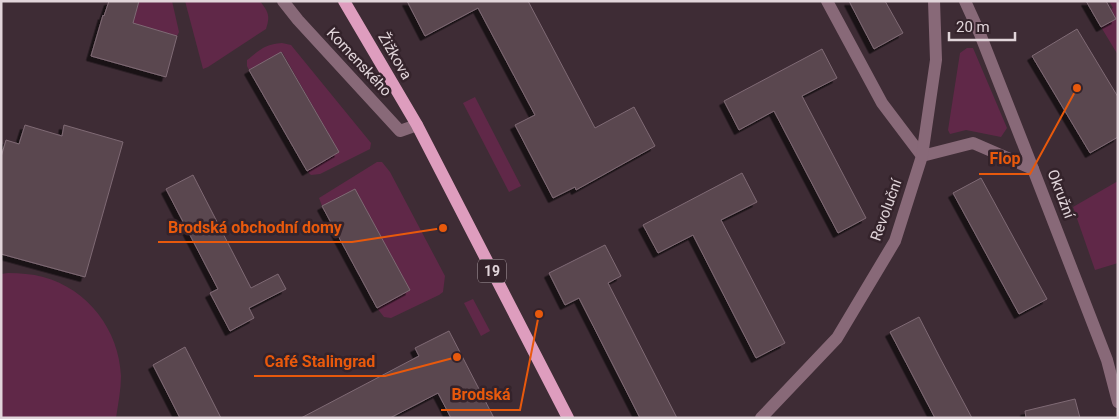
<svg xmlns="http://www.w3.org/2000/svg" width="1119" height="419" viewBox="0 0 1119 419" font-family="Roboto,sans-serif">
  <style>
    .green { fill: #602848 }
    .building { fill: #5a4750; stroke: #7f6a74; filter: url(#shadow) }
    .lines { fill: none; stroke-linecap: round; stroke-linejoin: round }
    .minor { stroke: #886978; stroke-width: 12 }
    .major { stroke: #de9dbe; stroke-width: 12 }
    .labels { text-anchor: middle; stroke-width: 5; stroke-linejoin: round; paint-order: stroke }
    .shield { fill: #34232b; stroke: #ada0a6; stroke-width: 1 }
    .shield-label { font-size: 14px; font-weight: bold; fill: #e1d5da }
    .street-label { font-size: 15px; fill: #e1d5da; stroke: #34232b }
    .leader { fill: none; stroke: #e8590c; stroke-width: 2 }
    .callout-dot { fill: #e8590c; stroke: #34232b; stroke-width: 2 }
    .callout-label { font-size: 16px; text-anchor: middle; font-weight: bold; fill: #e8590c; stroke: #34232b; stroke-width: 5; stroke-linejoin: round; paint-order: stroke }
  </style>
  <defs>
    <filter id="shadow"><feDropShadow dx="-4.5" dy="4.5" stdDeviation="0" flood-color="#0009"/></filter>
  </defs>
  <rect width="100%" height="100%" fill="#3e2c35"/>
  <g class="green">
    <polygon points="139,1 172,1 179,32 177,36 133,23"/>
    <path d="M185 1H260C269 13 270 16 266 29L208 67 203 69Z"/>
    <polygon points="1109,1 1118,1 1118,55 1101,27 1116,19 1111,9 1113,8"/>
    <path d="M282 43 291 45 371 143 370 149 320 174 311 175 307 171 339 152 282 52 249 70 247 66V60C260 50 265 44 282 43Z"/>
    <polygon points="967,48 973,48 1007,128 1001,137 966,130 950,134 948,130 960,53"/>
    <polygon points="475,97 521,186 509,192 463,103"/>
    <polygon points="377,162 382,162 390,172 445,276 443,292 439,295 391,318 384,317 377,308 410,290 355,189 322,206 319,198"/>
    <polygon points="1118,181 1118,263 1095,270 1073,207"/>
    <path d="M8 273C20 273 32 274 43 277 88 289 119 330 121 376 121 390 118 404 116 418H1V274Z"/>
    <polygon points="473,299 490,331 481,336 464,303"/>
  </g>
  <g class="building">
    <polygon points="109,1 139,1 133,23 177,36 166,77 91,56 103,15 104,16"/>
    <polygon points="407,1 528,1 595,128 634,107 655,146 576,190 575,187 553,198 515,125 535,115 478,8 425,36"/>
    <polygon points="849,1 885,1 903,33 874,49"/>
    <polygon points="1086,1 1106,1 1116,19 1101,27"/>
    <polygon points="1077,29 1118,97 1118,137 1090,153 1032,56"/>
    <polygon points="822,49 837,78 802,96 866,218 838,233 774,111 739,130 724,101"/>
    <polygon points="281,52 339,152 307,171 249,70"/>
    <polygon points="25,125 62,136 64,125 123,142 85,277 1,254 1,157 6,140 19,144"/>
    <polygon points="742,173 757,202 721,220 785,343 756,358 693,235 658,253 643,225"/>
    <polygon points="193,175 251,288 278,274 286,289 249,308 254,318 230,331 210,293 218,289 166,189"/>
    <polygon points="981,178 1047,299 1019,314 953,193"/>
    <polygon points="355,189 410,290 377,308 322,206"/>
    <polygon points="605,245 621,276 608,283 677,418 640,418 579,298 565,305 549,273"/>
    <polygon points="919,317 940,358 972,418 935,418 890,332"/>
    <polygon points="449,331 494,418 451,418 438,393 390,418 301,418 419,356 415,348"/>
    <polygon points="185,347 221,418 180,418 153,365"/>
    <polygon points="1075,399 1080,418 1026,418 1025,411"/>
  </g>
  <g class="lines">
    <g class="minor">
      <polyline points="283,1 298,20 400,131 417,125"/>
      <polyline points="827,1 882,103 922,156"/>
      <polyline points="965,1 980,34 1033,169 1107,360 1118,402"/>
      <polyline points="922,156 973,143 1033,169"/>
      <polyline points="761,418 837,338 895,241 922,156 936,60 934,1"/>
    </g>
    <polyline class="major" points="344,1 417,125 568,418"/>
  </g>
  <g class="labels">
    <rect class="shield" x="478" y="259.5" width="28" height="23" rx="4"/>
    <g class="shield-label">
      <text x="492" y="276">19</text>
    </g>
    <g class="street-label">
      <text transform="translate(395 56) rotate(60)" y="5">Žižkova</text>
      <text transform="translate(359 62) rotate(47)" y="5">Komenského</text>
      <text transform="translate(1061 194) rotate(69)" y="5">Okružní</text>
      <text transform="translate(886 210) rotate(-70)" y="5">Revoluční</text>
    </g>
  </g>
  <path class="leader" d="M1077 88L1030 174H979M443 228L352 242H158M457 357L385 376H254M539 314L520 410H441"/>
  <g class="callout-dot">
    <circle cx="1077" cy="88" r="5"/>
    <circle cx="443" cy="228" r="5"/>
    <circle cx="457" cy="357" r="5"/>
    <circle cx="539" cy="314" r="5"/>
  </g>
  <g class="callout-label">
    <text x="1005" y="164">Flop</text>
    <text x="255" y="233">Brodská obchodní domy</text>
    <text x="320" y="367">Café Stalingrad</text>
    <text x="481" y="400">Brodská</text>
  </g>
  <rect width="1119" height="419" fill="none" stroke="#e1d5da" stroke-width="5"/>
  <path d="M949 32v8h66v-8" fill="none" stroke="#e1d5da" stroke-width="2.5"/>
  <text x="956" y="32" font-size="15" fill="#e1d5da" stroke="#34232b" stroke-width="4" paint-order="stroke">20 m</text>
</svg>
